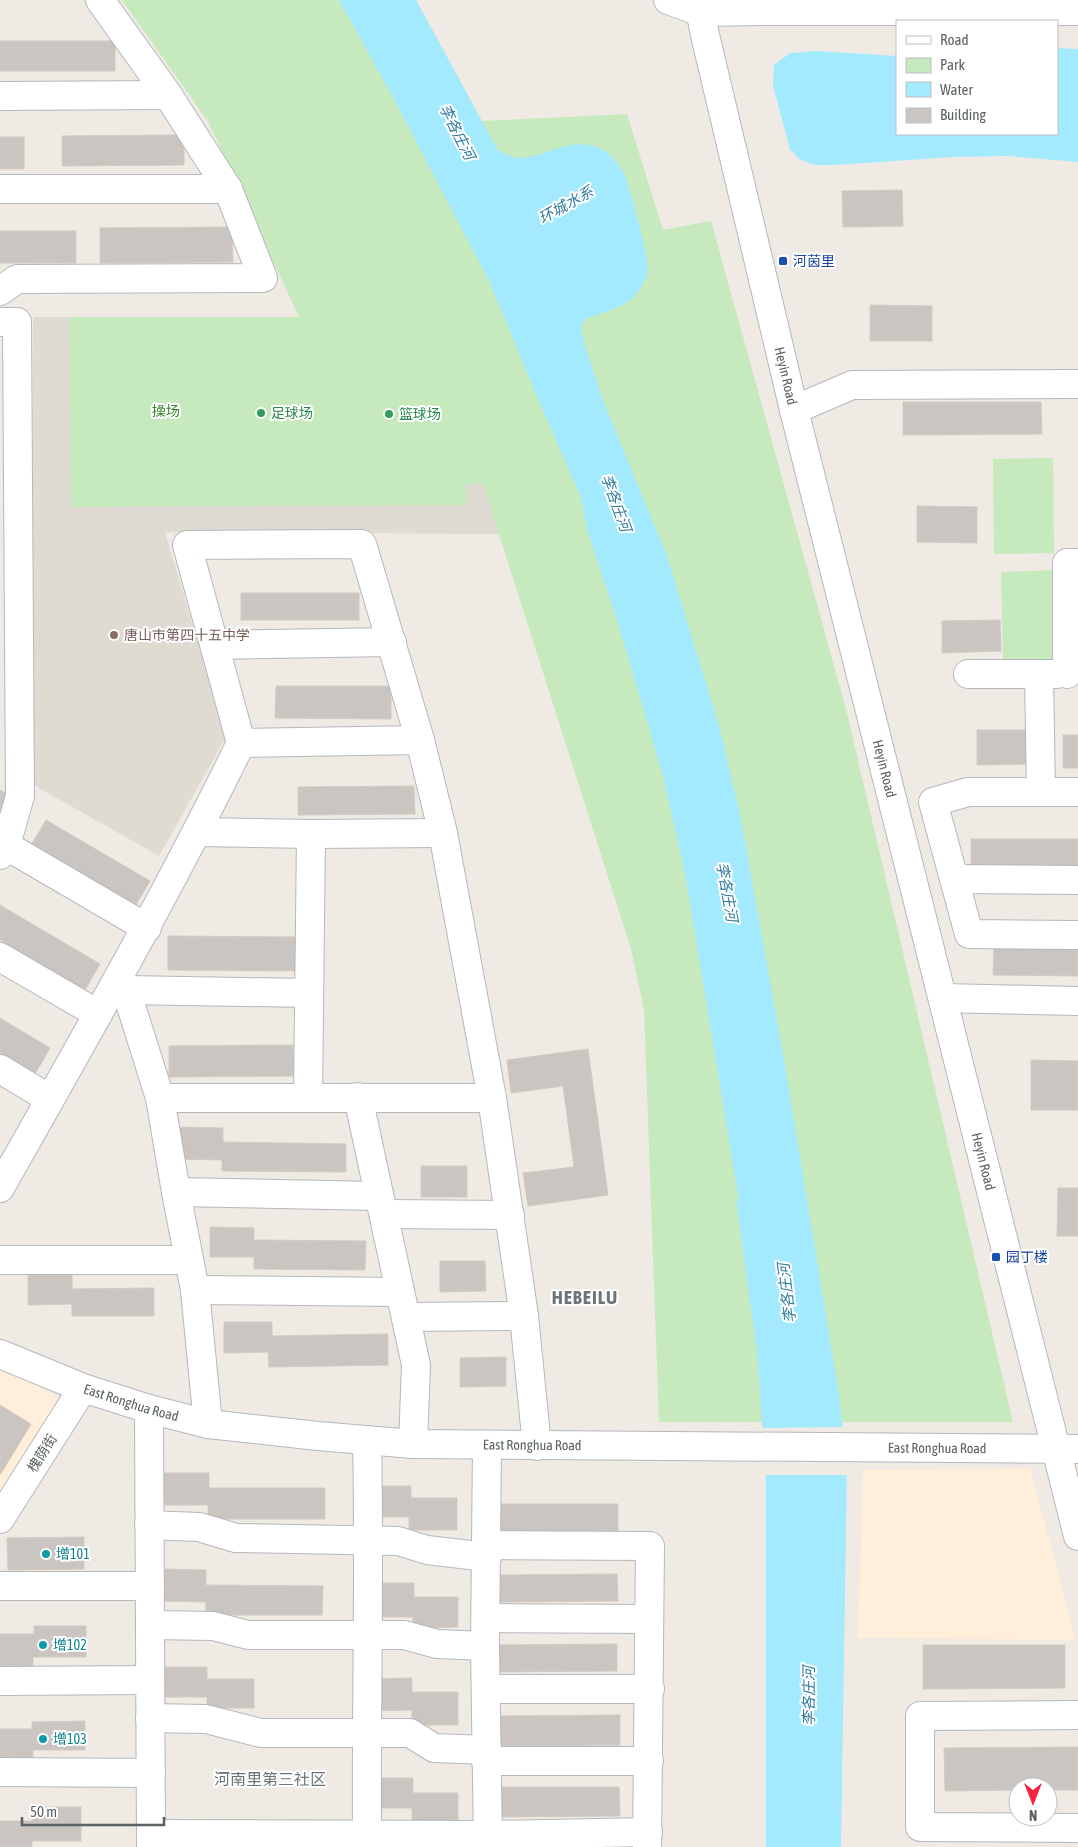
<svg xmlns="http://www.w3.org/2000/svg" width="1078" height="1847" viewBox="0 0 1078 1847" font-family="'Asap Condensed','Noto Sans SC',sans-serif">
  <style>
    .commercial { fill: #ffeed9 }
    .education { fill: #dfdad2 }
    .green { fill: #c7e9be }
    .water { fill: #a4eaff }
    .pier { fill: #efeae3 }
    .building { fill: #cac5c0; stroke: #d4cac1 }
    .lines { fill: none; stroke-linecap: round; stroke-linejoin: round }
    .minor-casing { stroke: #b4b8bc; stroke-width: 30 }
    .minor { stroke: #fff; stroke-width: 28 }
    .transit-dot { fill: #1a4fb4; stroke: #fff; stroke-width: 2 }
    .leisure-dot { fill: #2e9e5b; stroke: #fff; stroke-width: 2 }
    .education-dot { fill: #8d6e63; stroke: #fff; stroke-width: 2 }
    .culture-dot { fill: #0f9aa8; stroke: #fff; stroke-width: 2 }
    .labels { text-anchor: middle; stroke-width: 4; stroke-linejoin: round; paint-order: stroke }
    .transit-label { font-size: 14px; fill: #164399; stroke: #fff; text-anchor: start }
    .street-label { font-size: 14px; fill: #5b6265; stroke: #fff }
    .park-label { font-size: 14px; fill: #3a822e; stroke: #fff }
    .leisure-label { font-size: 14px; fill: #27864d; stroke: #fff; text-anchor: start }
    .education-label { font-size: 14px; fill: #785e54; stroke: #fff; text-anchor: start }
    .culture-label { font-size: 14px; fill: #0d838f; stroke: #fff; text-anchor: start }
    .water-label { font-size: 15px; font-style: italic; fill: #327c9d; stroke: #fff }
    .quarter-label { font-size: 16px; fill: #6c7477; stroke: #fff }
    .district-label { font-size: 19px; font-weight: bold; letter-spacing: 1px; fill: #6c7477; stroke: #fff }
  </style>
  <rect width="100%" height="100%" fill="#efeae3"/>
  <g class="commercial">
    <polygon points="0,1365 59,1398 0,1502"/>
    <polygon points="1030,1468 1076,1640 858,1638 863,1470"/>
  </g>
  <polygon class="education" points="33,317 430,318 499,534 165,532 226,737 159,856 32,784"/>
  <g class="green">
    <polygon points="122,0 416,0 482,121 627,114 663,230 711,221 846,709 1013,1422 659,1422 644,1010 631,949 483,484 466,484 466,505 71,507 69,317 299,317 209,123"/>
    <polygon points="1053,458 1054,553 994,554 993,459"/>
    <polygon points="1054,570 1056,659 1003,660 1001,572"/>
  </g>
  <g class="water">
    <path d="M339 0H416L497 149C505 154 513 159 522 158 549 156 573 134 603 150 611 154 619 164 623 172 630 187 651 261 647 275 646 280 641 287 638 292 626 308 603 312 585 319L581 327 584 343 602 398 667 556 719 726 740 814 783 1054 839 1395 847 1467 841 1847H766V1479L757 1351 736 1199 739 1201 685 873 663 776 619 626 587 529 581 497 538 399 489 281 396 103Z"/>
    <polygon points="1057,48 1078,49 1078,162 1008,156 953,157 835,165 815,165 799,159 790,149 773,86 774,65 790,53 816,51 897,56 897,134 1057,134"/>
  </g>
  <polygon class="pier" points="845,1427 848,1475 764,1475 760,1428"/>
  <g class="building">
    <rect x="0" y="41" width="115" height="30"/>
    <polygon points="184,135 184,165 62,166 62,136"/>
    <rect x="0" y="137" width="24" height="32"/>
    <polygon points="902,190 903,226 843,227 842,191"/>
    <polygon points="232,227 233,262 100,263 100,228"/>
    <rect x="0" y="231" width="76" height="32"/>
    <polygon points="870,305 932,306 932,341 870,341"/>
    <polygon points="903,402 1041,402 1042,434 903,435"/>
    <polygon points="917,506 977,507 977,543 917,542"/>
    <rect x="241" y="593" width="118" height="27"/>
    <polygon points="1000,620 1001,651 942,653 942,621"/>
    <polygon points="276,686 391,686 391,719 275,718"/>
    <polygon points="977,730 1030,730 1030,764 977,765"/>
    <rect x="1063" y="735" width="15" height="33"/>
    <polygon points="414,786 415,814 298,815 298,787"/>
    <polygon points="0,790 15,799 0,823"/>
    <polygon points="46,820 150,881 134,908 30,847"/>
    <polygon points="971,839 1078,839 1078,869 971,870"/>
    <polygon points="0,905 100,964 85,990 0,940"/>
    <polygon points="168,936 298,937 298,971 168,970"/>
    <polygon points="994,944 1078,945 1078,976 993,975"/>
    <polygon points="0,1018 50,1048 35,1074 0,1054"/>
    <polygon points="293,1045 294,1076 169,1077 169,1046"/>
    <polygon points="588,1049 608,1195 528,1206 523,1173 574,1167 563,1086 511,1093 507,1060"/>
    <polygon points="1031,1060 1078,1061 1078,1110 1031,1110"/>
    <polygon points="173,1127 223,1128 223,1142 346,1144 346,1172 222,1171 222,1160 173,1159"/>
    <rect x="421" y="1166" width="46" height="31"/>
    <polygon points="1058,1188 1078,1188 1078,1236 1057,1236"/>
    <polygon points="210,1227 254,1228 254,1240 366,1241 365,1270 254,1269 254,1257 210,1257"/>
    <polygon points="440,1261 485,1261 486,1291 440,1292"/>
    <polygon points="72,1273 72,1289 154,1288 154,1316 72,1316 72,1304 28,1305 28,1274"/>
    <polygon points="224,1322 272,1322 272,1336 388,1334 388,1365 269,1367 268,1352 224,1353"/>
    <polygon points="506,1357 506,1386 460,1387 460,1358"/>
    <polygon points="0,1405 31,1424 0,1475"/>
    <polygon points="162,1473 209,1473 209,1488 325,1488 325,1519 208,1519 208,1505 162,1505"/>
    <polygon points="365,1486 411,1486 411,1498 457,1498 457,1530 409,1530 409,1517 365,1517"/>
    <rect x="495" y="1504" width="123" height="27"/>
    <polygon points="84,1537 84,1569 8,1570 7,1538"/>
    <polygon points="160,1569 206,1570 206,1585 323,1586 322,1615 206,1615 206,1602 160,1601"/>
    <polygon points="617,1574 618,1601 496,1602 495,1575"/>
    <polygon points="367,1583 414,1583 414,1597 458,1597 458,1627 413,1628 413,1617 367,1617"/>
    <polygon points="34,1626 86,1626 86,1657 33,1657 33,1666 0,1666 0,1634 34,1634"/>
    <polygon points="617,1644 617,1671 495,1672 495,1645"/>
    <polygon points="923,1645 1065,1645 1065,1688 923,1689"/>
    <polygon points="159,1667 207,1667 207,1679 254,1679 254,1708 207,1708 207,1697 159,1697"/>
    <polygon points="412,1678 412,1692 458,1692 458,1725 412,1725 412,1710 365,1711 365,1679"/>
    <polygon points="620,1715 620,1745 498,1746 497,1716"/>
    <polygon points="85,1721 85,1750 33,1750 33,1760 0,1760 0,1729 32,1729 32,1722"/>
    <polygon points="1078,1747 1078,1790 1048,1790 1048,1787 1018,1787 1018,1790 945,1791 944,1748"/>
    <polygon points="367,1778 413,1778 413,1793 458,1793 458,1822 412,1822 412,1808 367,1808"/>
    <polygon points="495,1787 619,1787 620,1816 495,1817"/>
    <polygon points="32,1807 81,1807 81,1841 32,1841 32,1847 0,1847 0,1821 32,1821"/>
  </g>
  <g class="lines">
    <g class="minor-casing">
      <g id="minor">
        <polyline points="668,0 701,12 764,11 1078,11"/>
        <path id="s1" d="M698 0 705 35 794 410 1078 1536"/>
        <polyline points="0,96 168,95"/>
        <polyline points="0,189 228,189"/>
        <polyline points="0,291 17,279 263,278 228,189 168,95 100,0"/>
        <polyline points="0,322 17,322 20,796 6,845 0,855"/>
        <polyline points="794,410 852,385 1078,384"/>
        <polyline points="215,645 392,642"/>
        <polyline points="968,674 1057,674"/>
        <polyline points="1039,674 1041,792"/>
        <polyline points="1067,674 1067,563 1078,563"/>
        <polyline points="241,743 420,740"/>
        <polyline points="1078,792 968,792 933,802 969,934 1078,935"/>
        <polyline points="198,832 311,834 443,833"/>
        <polyline points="0,842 147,928"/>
        <polyline points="955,879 1078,880"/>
        <polyline points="0,957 98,1014"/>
        <polyline points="119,977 126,990 160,1098 176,1192 195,1290 208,1424"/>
        <polyline points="126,990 309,993"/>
        <polyline points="943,998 1078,1001"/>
        <polyline points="0,1069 50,1099"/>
        <polyline points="358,1097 416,1365 413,1444"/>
        <polyline points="160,1098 492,1098"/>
        <polyline points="308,1098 311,834"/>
        <path d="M0 1188C83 1041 167 895 241 743L187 545 362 544 420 740 443 833 492 1098 524 1316 537 1446"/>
        <polyline points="176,1192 378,1196"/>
        <polyline points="384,1214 510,1215"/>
        <polyline points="0,1260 189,1260"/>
        <polyline points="195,1290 399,1292"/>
        <polyline points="407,1317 524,1316"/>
        <path id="s2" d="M0 1354 83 1388 149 1409 208 1424 318 1436 413 1444 1078 1449"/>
        <polyline points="149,1409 151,1847"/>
        <path d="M367 1440C370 1572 366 1704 367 1835"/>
        <polyline points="487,1445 485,1646 488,1847"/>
        <polyline points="0,1519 83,1388"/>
        <polyline points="149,1525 199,1527 236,1538 398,1541 427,1550 487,1557"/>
        <polyline points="486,1545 650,1546 647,1847"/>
        <polyline points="0,1586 150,1586"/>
        <polyline points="486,1618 649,1619"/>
        <polyline points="150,1625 213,1626 248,1635 404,1635 437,1644 485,1646"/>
        <polyline points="0,1681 150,1680"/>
        <polyline points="486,1689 650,1689"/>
        <polyline points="1078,1715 920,1716 920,1827 1078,1828"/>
        <polyline points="150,1718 206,1719 261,1733 410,1733 434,1748 487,1750"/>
        <polyline points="486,1761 649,1761"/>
        <polyline points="0,1772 151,1773"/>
        <polyline points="151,1834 488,1835 648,1832"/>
      </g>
    </g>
    <use href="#minor" class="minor"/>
  </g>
  <g class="transit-dot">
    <rect x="778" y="256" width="10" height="10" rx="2.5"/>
    <rect x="991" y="1252" width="10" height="10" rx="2.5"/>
  </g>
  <g class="leisure-dot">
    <circle cx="261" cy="413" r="5"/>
    <circle cx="389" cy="414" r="5"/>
  </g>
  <circle class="education-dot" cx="114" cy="635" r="5"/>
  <g class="culture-dot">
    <circle cx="46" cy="1554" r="5"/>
    <circle cx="43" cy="1645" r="5"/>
    <circle cx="43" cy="1739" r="5"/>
  </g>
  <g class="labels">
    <g class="transit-label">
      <text x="793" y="266">河茵里</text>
      <text x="1006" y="1262">园丁楼</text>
    </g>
    <g class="street-label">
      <text dy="5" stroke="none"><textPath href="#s1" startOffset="386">Heyin Road</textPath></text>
      <text dy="5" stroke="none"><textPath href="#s1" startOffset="791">Heyin Road</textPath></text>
      <text dy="5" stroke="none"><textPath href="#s1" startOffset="1196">Heyin Road</textPath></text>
      <text dy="5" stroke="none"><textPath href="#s2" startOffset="140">East Ronghua Road</textPath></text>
      <text dy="5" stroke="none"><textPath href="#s2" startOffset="545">East Ronghua Road</textPath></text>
      <text dy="5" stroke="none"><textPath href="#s2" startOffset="950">East Ronghua Road</textPath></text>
      <text transform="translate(42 1453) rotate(-58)" y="5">槐荫街</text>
    </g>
    <g class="park-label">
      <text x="166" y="416">操场</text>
    </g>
    <g class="leisure-label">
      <text x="271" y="418">足球场</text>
      <text x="399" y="419">篮球场</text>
    </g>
    <g class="education-label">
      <text x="124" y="640">唐山市第四十五中学</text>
    </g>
    <g class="culture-label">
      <text x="56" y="1559">增101</text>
      <text x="53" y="1650">增102</text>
      <text x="53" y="1744">增103</text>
    </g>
    <g class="water-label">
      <text transform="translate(457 132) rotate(63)" y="5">李各庄河</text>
      <text transform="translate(566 205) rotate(-29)" y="5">环城水系</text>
      <text transform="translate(616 503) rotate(70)" y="5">李各庄河</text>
      <text transform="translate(727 892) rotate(80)" y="5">李各庄河</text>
      <text transform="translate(787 1293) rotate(-97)" y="5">李各庄河</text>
      <text transform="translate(809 1696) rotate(-90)" y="5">李各庄河</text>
    </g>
    <g class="quarter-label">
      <text x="270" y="1785">河南里第三社区</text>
    </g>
    <g class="district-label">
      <text x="585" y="1304">HEBEILU</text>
    </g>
  </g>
  <rect x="896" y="20" width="162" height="115" fill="#ffffff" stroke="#bdc0c1"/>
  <rect x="906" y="36" width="25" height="8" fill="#ffffff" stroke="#bdc0c1"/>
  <text x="940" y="45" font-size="15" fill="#5b6265">Road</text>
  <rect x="906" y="58" width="25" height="15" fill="#c7e9be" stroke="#bdc0c1"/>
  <text x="940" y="70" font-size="15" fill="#5b6265">Park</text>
  <rect x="906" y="82" width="25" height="15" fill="#a4eaff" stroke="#bdc0c1"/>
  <text x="940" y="95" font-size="15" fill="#5b6265">Water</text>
  <rect x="906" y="108" width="25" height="15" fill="#cac5c0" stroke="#bdc0c1"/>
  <text x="940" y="120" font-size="15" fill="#5b6265">Building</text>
  <g transform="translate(1033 1802) rotate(180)"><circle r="24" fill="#ffffff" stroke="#bdc0c1"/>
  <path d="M0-4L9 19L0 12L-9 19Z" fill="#f6233d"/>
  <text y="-8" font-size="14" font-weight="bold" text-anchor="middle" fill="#5b6265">N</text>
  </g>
  <path d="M22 1817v8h142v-8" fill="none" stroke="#5b6265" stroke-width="2.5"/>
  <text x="30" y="1817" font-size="15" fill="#5b6265" stroke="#ffffff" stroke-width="4" paint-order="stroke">50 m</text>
</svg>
